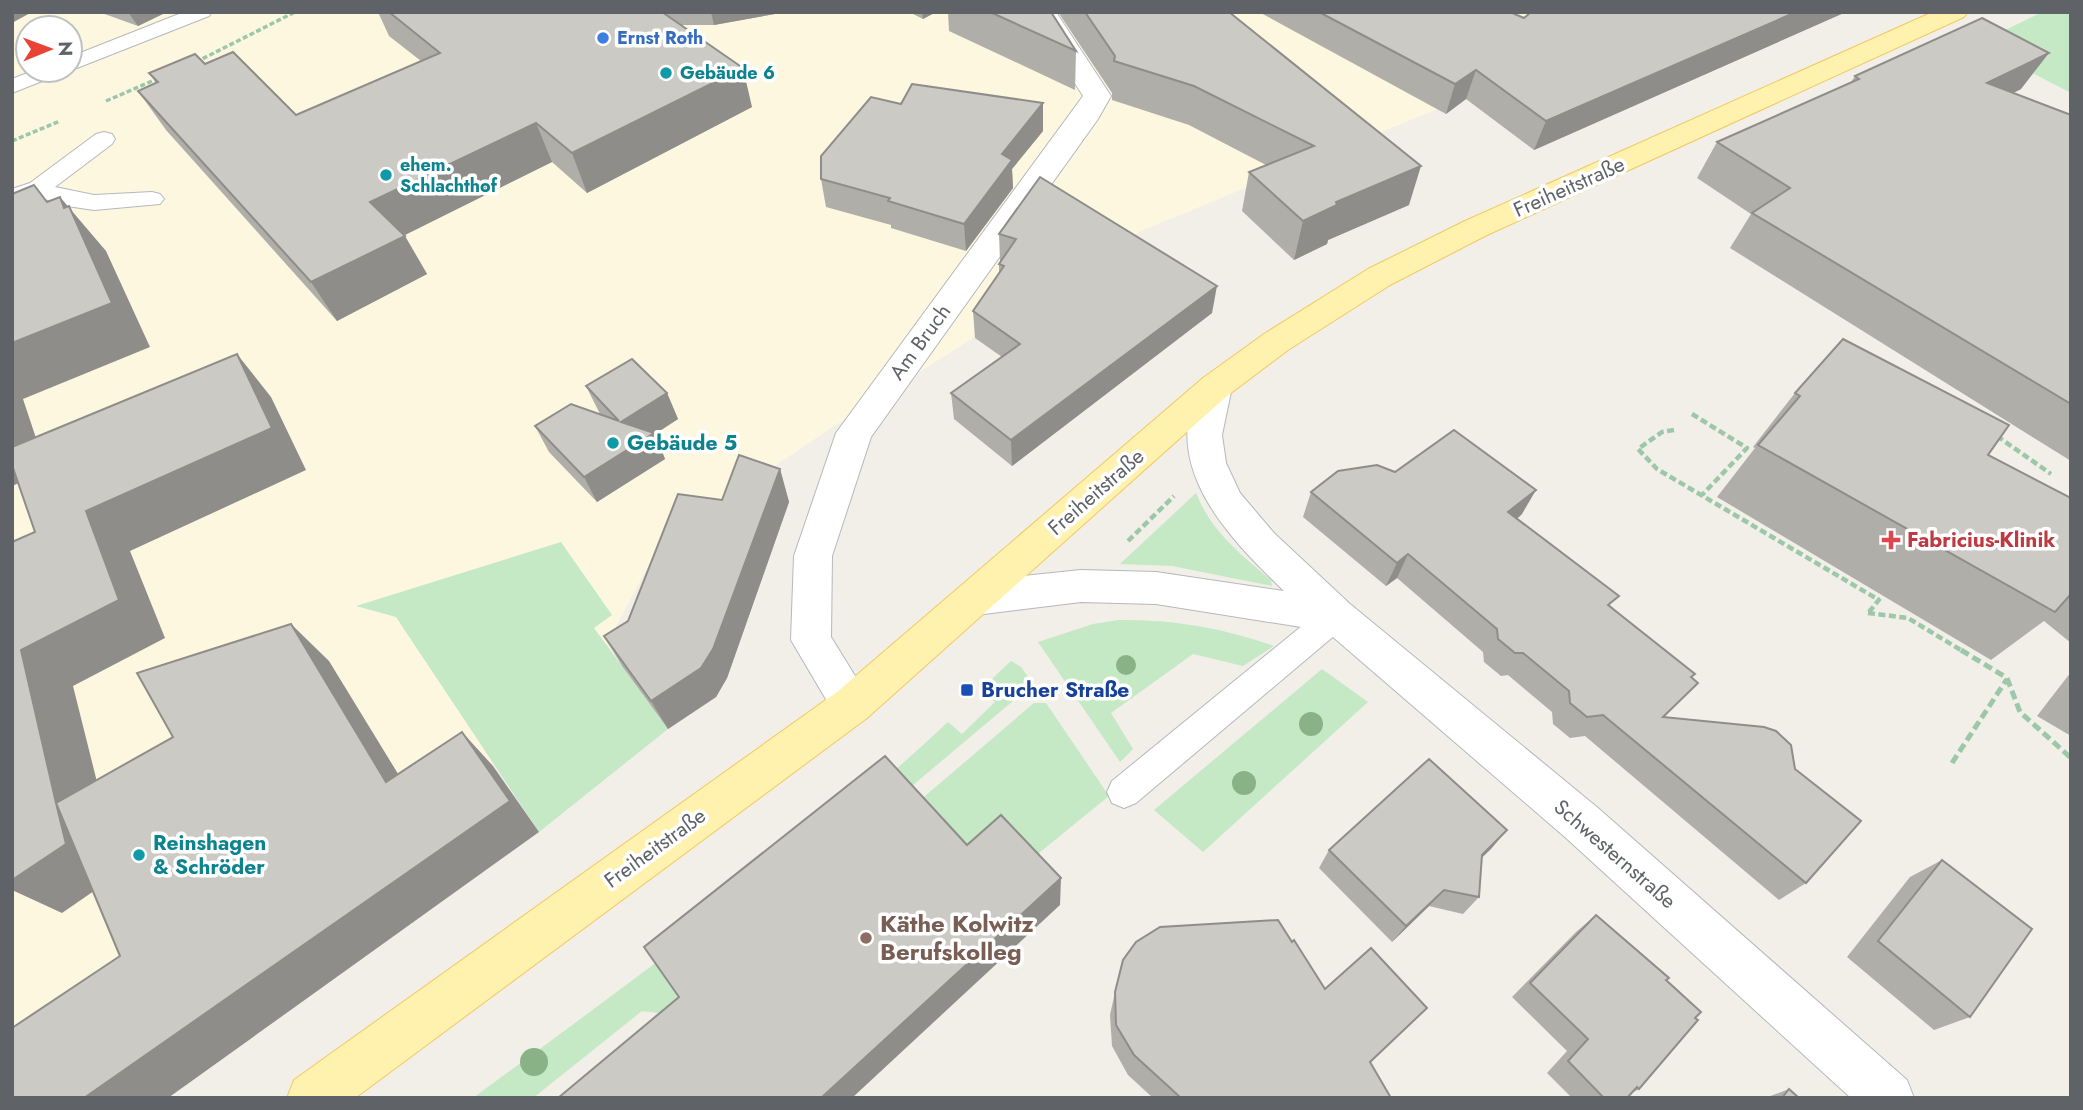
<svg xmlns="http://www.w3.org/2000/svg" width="2083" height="1110" viewBox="0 0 2083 1110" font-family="Jost,sans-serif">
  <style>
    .commercial { fill: #fef7e0; fill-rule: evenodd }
    .green { fill: #c5e8c5 }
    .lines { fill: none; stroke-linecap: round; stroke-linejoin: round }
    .service-casing { stroke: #b5b8bc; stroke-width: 2 }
    .minor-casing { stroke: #b5b8bc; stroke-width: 2 }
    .primary-casing { stroke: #f2c960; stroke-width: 2 }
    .path-far2 { stroke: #9cc7a9; stroke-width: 3.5; stroke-dasharray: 5 2.5; stroke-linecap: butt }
    .path-far1 { stroke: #9cc7a9; stroke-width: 4.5; stroke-dasharray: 7 3.5; stroke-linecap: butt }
    .path { stroke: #9cc7a9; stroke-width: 5; stroke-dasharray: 9 4.5; stroke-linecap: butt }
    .service { fill: #fff; fill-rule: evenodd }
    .minor { fill: #fff; fill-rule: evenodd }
    .primary { fill: #fff2af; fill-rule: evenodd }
    .tree { fill: #89b387 }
    .wall { fill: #afaea9 }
    .shaded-wall { fill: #8f8d8a }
    .building { fill: #cccac5; stroke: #8f8d8a; stroke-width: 2 }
    .shop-dot { fill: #3f7fe0; stroke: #fff; stroke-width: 2.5 }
    .culture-dot { fill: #0f9aa8; stroke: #fff; stroke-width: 2.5 }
    .health-dot { fill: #e0444e; stroke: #fff; stroke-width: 2.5 }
    .transit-dot { fill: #1a4fb4; stroke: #fff; stroke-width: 2.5 }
    .education-dot { fill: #8d6e63; stroke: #fff; stroke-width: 2.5 }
    .labels { text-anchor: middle; stroke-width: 7; stroke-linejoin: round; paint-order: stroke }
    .far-shop-label { font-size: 18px; font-weight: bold; fill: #366cbe; stroke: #fff; text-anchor: start }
    .far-culture-label { font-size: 18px; font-weight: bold; fill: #0d838f; stroke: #fff; text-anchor: start }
    .street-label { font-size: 21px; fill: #5f6368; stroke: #fff }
    .culture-label { font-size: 21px; font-weight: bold; fill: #0d838f; stroke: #fff; text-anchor: start }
    .health-label { font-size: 21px; font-weight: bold; fill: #be3a42; stroke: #fff; text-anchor: start }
    .transit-label { font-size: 21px; font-weight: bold; fill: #164399; stroke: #fff; text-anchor: start }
    .near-education-label { font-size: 24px; font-weight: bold; fill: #785e54; stroke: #fff; text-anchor: start }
  </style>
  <rect width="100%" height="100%" fill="#f1efe8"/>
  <path class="commercial" d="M12 12H1673L1141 231 825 432 660 544 570 712 12 1073ZM28 28H70V70H28Z"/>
  <g class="green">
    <polygon points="2042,12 2071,12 2071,93 1977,44"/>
    <path d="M1196 493C1211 531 1240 554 1271 580L1272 586 1172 566 1120 564Z"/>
    <polygon points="561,542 612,615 594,628 668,729 539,832 396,617 356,606"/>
    <path d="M1119 620C1172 619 1224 628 1274 646L1243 666 1193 654 1111 713 1133 749 1120 762 1038 642 1093 624Z"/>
    <path d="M1011 661 1021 667 1033 684 900 796 700 1018 642 1011 533 1098H473C636 978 800 860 948 722L962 734 995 702 980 690Z"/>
    <polygon points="1322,669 1368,702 1203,852 1154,810"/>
    <polygon points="1034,703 1046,703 1109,796 1023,866 971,874 911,808"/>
  </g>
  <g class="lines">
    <g class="service-casing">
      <g id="service">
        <polygon points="184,12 212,12 209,16 77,68 70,70 69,70 70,57"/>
        <polygon points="35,70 63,70 60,74 12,93 12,79"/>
        <polygon points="104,132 112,134 115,139 112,144 55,187 94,195 152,192 160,194 164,199 160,204 94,210 67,206 38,197 12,205 12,189 30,183 96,134"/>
        <polygon points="1336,603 1347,607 1351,616 1347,625 1136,803 1124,808 1112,803 1107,792 1112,781 1325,607"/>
      </g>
    </g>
    <g class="minor-casing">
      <g id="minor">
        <polygon points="1030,12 1056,12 1111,96 1098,119 871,437 832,556 831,637 873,705 867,718 852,724 837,718 791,640 794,556 836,433 1083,96"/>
        <path d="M1215 374 1227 378 1232 387 1222 435 1226 463 1240 493 1274 533 1350 604 1598 808 1907 1080 1914 1098H1851L1566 838 1326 631 1156 604 1081 602 976 615 962 610 956 598 962 586 976 581 1081 570 1156 572 1284 591C1227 536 1155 463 1203 378Z"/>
      </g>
    </g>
    <g class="primary-casing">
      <polygon id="primary" points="1933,12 1968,12 1964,17 1487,235 1390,285 1288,350 1227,396 867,718 355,1098 287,1098 294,1080 837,692 1203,378 1264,334 1368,269 1465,221"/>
    </g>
    <g class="path-far2">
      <polyline points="196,62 295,12"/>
      <polyline points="106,101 159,78"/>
      <polyline points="12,141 60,121"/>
    </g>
    <g class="path-far1">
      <polyline points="1692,414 1747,448 1702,495"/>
      <polyline points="1674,430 1662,432 1638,449 1657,469 1879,600"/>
      <polyline points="1997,436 2051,474"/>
      <polyline points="1128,541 1174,496"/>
      <polyline points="1869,612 1882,596"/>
      <polyline points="1868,613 1908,618 1964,652"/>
    </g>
    <g class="path">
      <polyline points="1961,650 2007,678 2020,712 2071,758"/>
      <polyline points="1952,763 2007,679"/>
    </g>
    <use href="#service" class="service"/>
    <use href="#minor" class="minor"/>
    <use href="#primary" class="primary"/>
  </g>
  <g class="tree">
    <circle cx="1126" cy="665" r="10"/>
    <circle cx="1311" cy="724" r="12"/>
    <circle cx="1244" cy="783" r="12"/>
    <circle cx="534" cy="1062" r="14"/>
  </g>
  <g class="wall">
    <polygon points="99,12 167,12 138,26"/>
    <polygon points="378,12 786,12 714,25 681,25 752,107 587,193 552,162 404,235 427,274 337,321 166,130 138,91 156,83 149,73 205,64 296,115 421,61 389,36"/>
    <polygon points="909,12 936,12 923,19"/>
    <polygon points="948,12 1051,12 1076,51 1075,90 949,31"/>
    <polygon points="1058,12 1229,12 1409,205 1328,240 1327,244 1294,260 1242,211 1249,172 1266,165 1189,125 1112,100 1112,93"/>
    <polygon points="1259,12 1510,12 1524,18 1531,12 1846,12 1534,150 1466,99 1446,114"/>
    <polygon points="1855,76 2021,89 2013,93 2071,115 2071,461 1730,248 1751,214 1697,178 1717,142 1851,82"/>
    <polygon points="1043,103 1043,131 1012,169 1013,188 966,251 891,228 891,225 826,207 821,179 901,104"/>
    <polygon points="1040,177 1212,313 1012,466 954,419 951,393 1002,357 975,338 973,311 999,273 999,264 1001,262 1000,261 999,234"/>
    <polygon points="586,386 667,393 678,419 655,434 665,459 597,502 549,452 535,426 600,414"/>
    <polygon points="1795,393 1988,455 2071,498 2071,643 2044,621 1991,660 1717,497 1755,448 1753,447"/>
    <polygon points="780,469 789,502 727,678 716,697 668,729 622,666 604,636 628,621 722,500"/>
    <polygon points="1395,472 1522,514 1517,519 1611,606 1691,678 1664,717 1806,883 1779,900 1585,736 1570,738 1553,724 1552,712 1508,675 1501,676 1484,662 1483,652 1397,578 1386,586 1303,517 1311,492"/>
    <polygon points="2071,672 2071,736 2037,716"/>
    <polygon points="1507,830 1482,857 1479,897 1463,914 1429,906 1392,942 1319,868 1329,850"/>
    <polygon points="1942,860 1970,1017 1934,1030 1847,957 1910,877"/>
    <polygon points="1596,915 1666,980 1695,1018 1639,1089 1632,1093 1627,1098 1572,1098 1547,1073 1567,1051 1512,997 1576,932"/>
    <polygon points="1115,992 1370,1062 1391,1098 1153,1098 1128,1075 1112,1046 1110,1015"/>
    <polygon points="1789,1089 1799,1098 1765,1098"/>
  </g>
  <g class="shaded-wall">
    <polygon points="12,12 32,12 12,23"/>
    <polygon points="128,12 167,12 138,26"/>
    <polygon points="711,12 786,12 714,25"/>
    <polygon points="922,12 936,12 923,19"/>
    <polygon points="1796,12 1846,12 1534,150 1546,121"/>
    <polygon points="2049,53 2021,89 1961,119 1987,83"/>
    <polygon points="743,68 752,107 587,193 572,153"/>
    <polygon points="1476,70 1466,99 1446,114 1455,84"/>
    <polygon points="1043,103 1043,131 1012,169 1013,188 966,251 964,224 1002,154"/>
    <polygon points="536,123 552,162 393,241 370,202"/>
    <polygon points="1421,166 1409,205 1328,240 1327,244 1294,260 1303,221 1336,202"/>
    <polygon points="60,197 106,251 150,347 23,399 47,471 12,486 12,343 64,208"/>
    <polygon points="405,236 427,274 337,321 311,282"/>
    <polygon points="1217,286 1212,313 1012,466 1011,440"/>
    <polygon points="237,354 271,397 306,470 130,551 165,638 73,686 110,834 56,803 21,650 86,511"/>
    <polygon points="667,393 678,419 655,434 665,459 597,502 584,477 621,422"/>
    <polygon points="780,469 789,502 727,678 716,697 668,729 651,701"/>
    <polygon points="1536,490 1522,514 1495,537 1508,512"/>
    <polygon points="1408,554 1397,578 1386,586 1397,563"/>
    <polygon points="291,624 329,661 422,813 386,782"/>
    <polygon points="462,732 493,766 539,832 168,1098 84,1098"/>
    <polygon points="56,803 120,873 62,913 12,890 12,849"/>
    <polygon points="1507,830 1491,849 1467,872 1482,855"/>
    <polygon points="1061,878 1060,905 852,1098 821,1098"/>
    <polygon points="1444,890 1429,906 1392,942 1406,926"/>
  </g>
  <g class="building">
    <polygon points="389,12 662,12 743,68 572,153 536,123 370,202 405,236 311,282 138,91 158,82 149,73 195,54 205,64 233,52 296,115 440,53"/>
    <polygon points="990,12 1051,12 1076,51"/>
    <polygon points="1085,12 1229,12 1421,166 1336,202 1337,205 1303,221 1249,172 1314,146 1194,86 1114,61 1115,56"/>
    <polygon points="1319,12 1510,12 1524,18 1531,12 1796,12 1546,121 1476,70 1455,84"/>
    <polygon points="1982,18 2049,53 1987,83 2071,115 2071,404 1752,213 1790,188 1717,142 1859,79 1855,76"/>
    <polygon points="912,84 1043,103 1002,154 1012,160 964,224 888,201 890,198 821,179 821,156 871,97 901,104"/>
    <polygon points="1040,177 1217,286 1011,440 951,393 1020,344 973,311 1004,266 999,264 1016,239 999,234"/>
    <polygon points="34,185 47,202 60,197 64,208 69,206 112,303 12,343 12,194"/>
    <polygon points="1843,339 2009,425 1988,455 2071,498 2071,594 2055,612 1758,445 1800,396 1795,393"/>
    <polygon points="237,354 272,428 86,511 119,600 21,650 56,803 173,737 137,673 291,624 386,782 462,732 510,801 84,1098 12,1098 12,1028 120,956 56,803 66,844 12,880 12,542 35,532 12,465 12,447"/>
    <polygon points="632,359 667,393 621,422 654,433 584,477 535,426 571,404 619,421 586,386"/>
    <polygon points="1454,430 1536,490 1508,512 1619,596 1608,605 1695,674 1691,677 1698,683 1663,717 1764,727 1776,731 1791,745 1795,769 1861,821 1806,883 1603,715 1587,717 1570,703 1569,691 1523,653 1515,653 1498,639 1497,629 1408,554 1397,563 1311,492 1338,471 1377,465 1395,472"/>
    <polygon points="739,455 780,469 713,649 701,668 651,701 604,636 628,621 678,494 722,500"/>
    <polygon points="885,756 967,845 1001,815 1061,878 821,1098 558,1098 679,997 644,947"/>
    <polygon points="1429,759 1507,830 1482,855 1479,897 1444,890 1406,926 1329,850"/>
    <polygon points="1942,860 2032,929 1970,1017 1878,941"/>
    <polygon points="1596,915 1669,978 1666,980 1701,1012 1695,1018 1698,1020 1639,1089 1637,1087 1627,1098 1604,1098 1568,1061 1588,1039 1530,983"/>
    <polygon points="1278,920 1292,942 1294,940 1325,989 1371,948 1427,1008 1370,1062 1391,1098 1179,1098 1180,1097 1134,1055 1116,1025 1115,992 1123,960 1136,942 1160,927"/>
    <polygon points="1789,1089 1799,1098 1782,1098"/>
  </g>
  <circle class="shop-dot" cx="603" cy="38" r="7"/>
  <g class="culture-dot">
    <circle cx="666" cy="73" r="7"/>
    <circle cx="386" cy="175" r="7"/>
    <circle cx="613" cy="443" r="7"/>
    <circle cx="139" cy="855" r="7"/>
  </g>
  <path class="health-dot" d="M1887.5 529.5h7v7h7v7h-7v7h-7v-7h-7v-7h7z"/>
  <rect class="transit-dot" x="960" y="683" width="14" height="14" rx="3.5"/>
  <circle class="education-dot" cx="866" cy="938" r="7"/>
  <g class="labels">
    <g class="far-shop-label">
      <text x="617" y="44">Ernst Roth</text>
    </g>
    <g class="far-culture-label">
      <text x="680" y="79">Gebäude 6</text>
      <text x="400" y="171">ehem.<tspan x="400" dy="21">Schlachthof</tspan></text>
    </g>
    <g class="street-label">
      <text transform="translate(1569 187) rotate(-24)" y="7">Freiheitstraße</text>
      <text transform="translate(920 342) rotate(-54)" y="7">Am Bruch</text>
      <text transform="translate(1096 492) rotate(-41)" y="7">Freiheitstraße</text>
      <text transform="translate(655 848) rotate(-36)" y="7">Freiheitstraße</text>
      <text transform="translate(1615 854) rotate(41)" y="7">Schwesternstraße</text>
    </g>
    <g class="culture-label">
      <text x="627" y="450">Gebäude 5</text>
      <text x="153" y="850">Reinshagen<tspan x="153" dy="24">&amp; Schröder</tspan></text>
    </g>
    <g class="health-label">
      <text x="1907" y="547">Fabricius-Klinik</text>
    </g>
    <g class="transit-label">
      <text x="981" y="697">Brucher Straße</text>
    </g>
    <g class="near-education-label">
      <text x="880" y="932">Käthe Kolwitz<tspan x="880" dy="28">Berufskolleg</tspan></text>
    </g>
  </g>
  <rect width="2083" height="1110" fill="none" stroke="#5f6368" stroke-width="28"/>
  <g transform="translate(49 49) rotate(89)"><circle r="33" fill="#ffffff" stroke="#bfc1c3" stroke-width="2"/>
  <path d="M0-5L12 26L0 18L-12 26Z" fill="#ea4335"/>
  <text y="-10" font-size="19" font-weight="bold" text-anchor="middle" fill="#5f6368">N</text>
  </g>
</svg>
